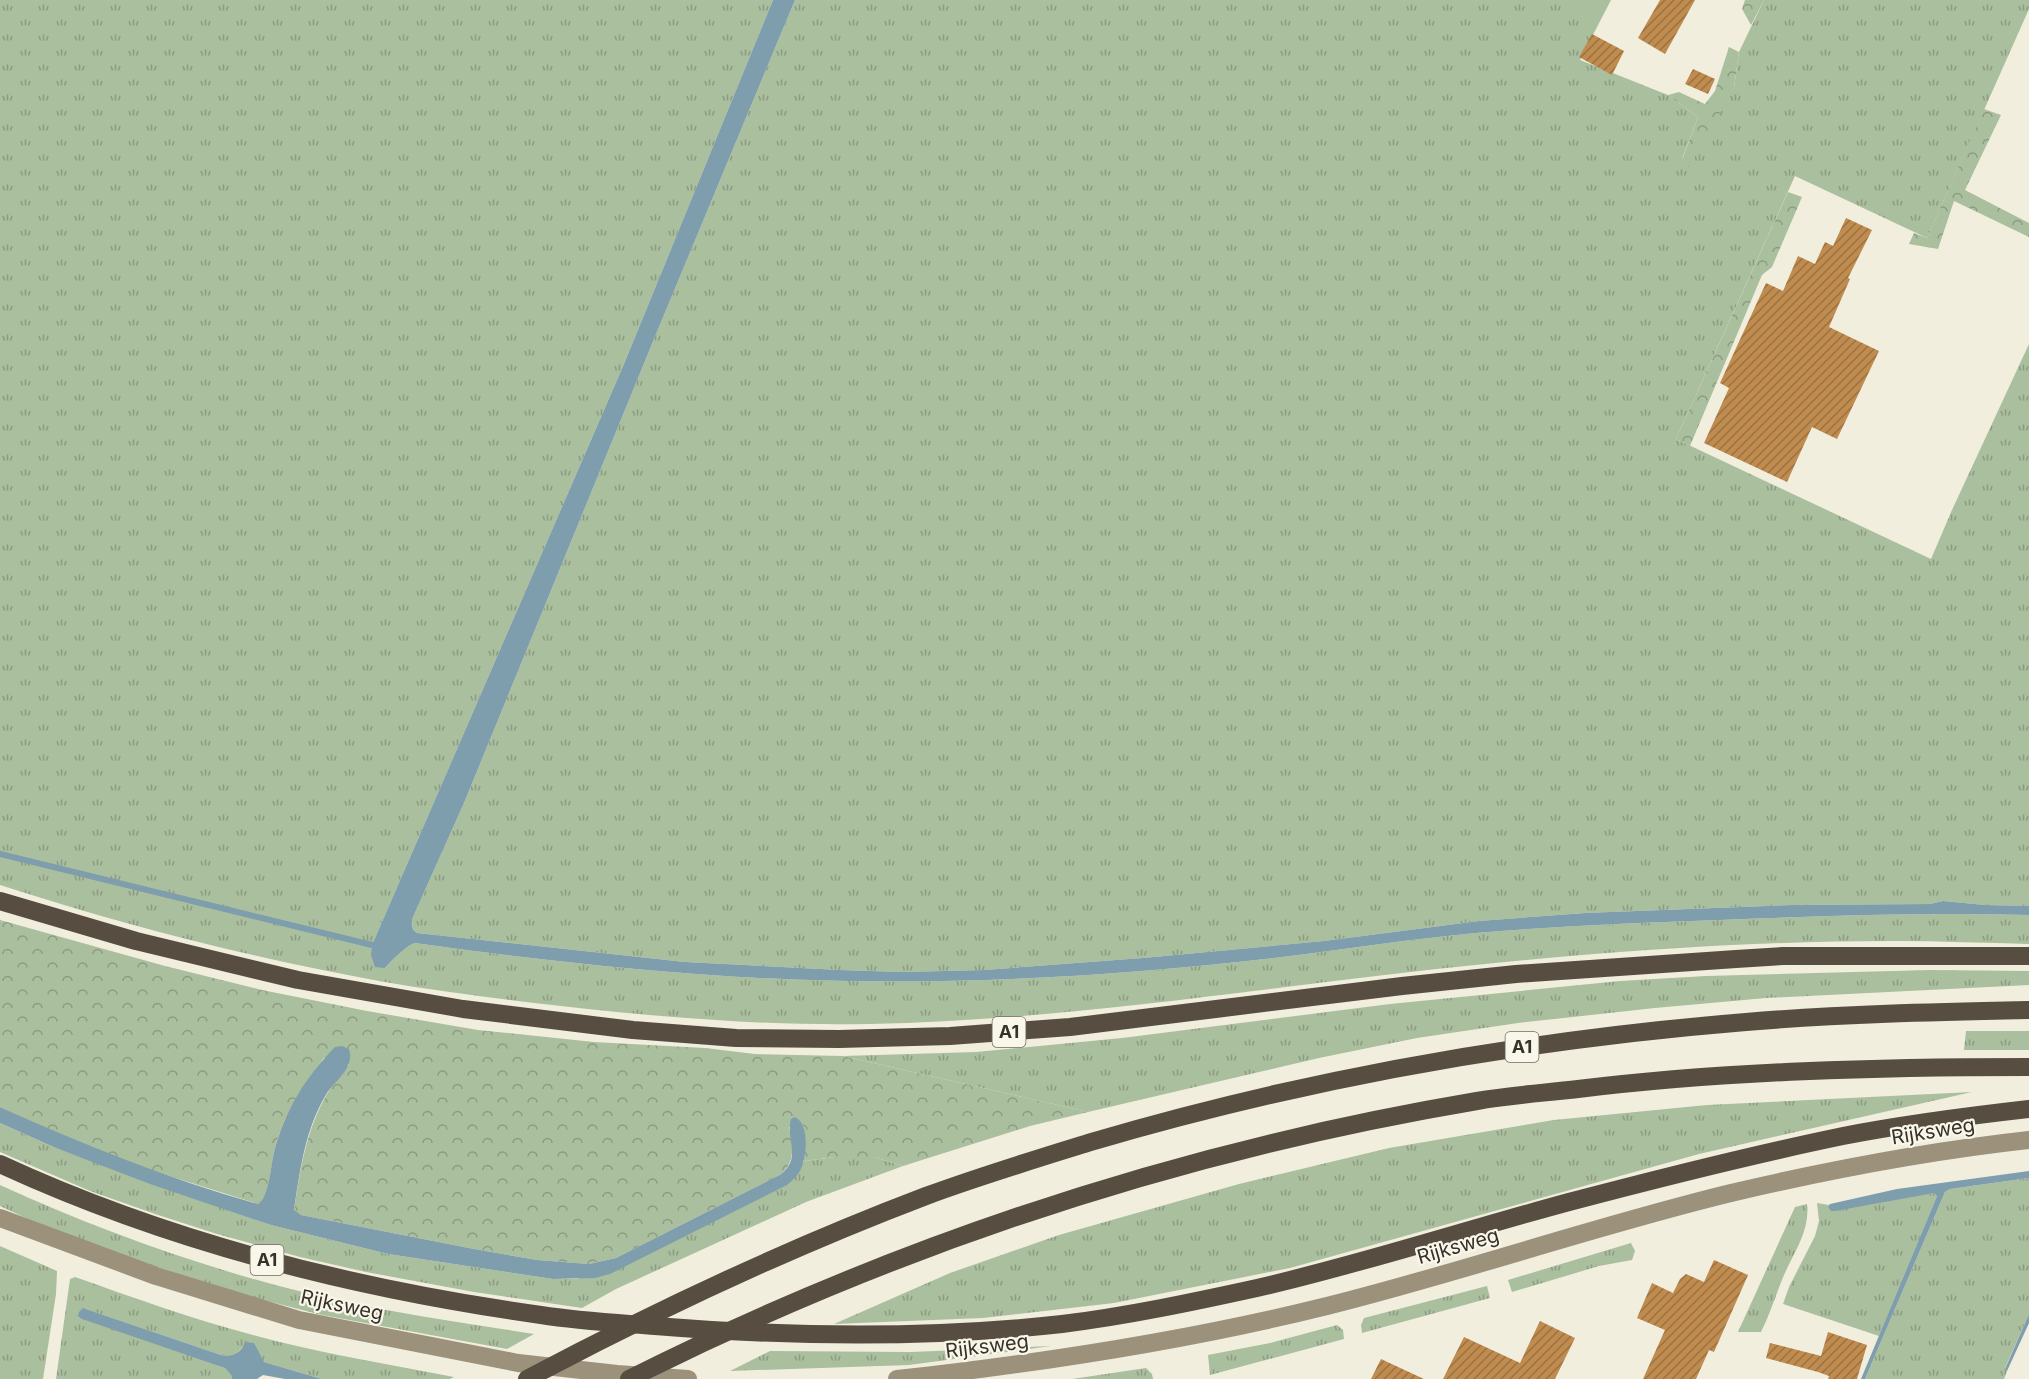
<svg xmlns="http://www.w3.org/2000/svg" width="2029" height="1379" viewBox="0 0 2029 1379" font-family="Inter,sans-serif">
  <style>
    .grass { fill: url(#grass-tufts) }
    .forest { fill: url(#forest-crowns) }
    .garden { fill: #aabf9e }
    .water { fill: #7e9dad }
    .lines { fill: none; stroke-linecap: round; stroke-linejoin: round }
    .stream { stroke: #7e9dad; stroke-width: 6 }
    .building { fill: url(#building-hatch) }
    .secondary { stroke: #9c917b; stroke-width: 18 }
    .highway { stroke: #574e41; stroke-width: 18 }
    .labels { text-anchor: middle; stroke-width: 4.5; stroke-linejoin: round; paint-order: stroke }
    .shield { fill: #f9f6ea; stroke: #706c63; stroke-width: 1.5 }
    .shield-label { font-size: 18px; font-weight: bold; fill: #363129 }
    .street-label { font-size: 20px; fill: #363129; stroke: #f9f6ea }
  </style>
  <defs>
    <pattern id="grass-tufts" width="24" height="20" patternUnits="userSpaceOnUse" patternTransform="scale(1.5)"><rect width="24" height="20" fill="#aabf9e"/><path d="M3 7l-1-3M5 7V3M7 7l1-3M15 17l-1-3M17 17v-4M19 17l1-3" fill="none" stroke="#8b9c81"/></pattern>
    <pattern id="forest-crowns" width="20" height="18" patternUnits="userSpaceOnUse" patternTransform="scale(1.5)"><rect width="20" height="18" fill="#aabf9e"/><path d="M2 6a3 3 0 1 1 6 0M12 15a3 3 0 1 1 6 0" fill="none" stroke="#8b9c81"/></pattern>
    <pattern id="building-hatch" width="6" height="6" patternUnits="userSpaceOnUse" patternTransform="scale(1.5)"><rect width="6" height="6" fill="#bf8b4e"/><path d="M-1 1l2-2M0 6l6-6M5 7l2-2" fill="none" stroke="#9c7241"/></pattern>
  </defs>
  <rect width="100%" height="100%" fill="#f1eede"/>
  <g class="grass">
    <path d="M0 0H773L624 364 372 945C371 958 374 961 385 968 391 961 407 945 415 943 588 967 767 985 942 981 1055 979 1170 970 1282 957 1347 949 1411 939 1476 933 1557 926 1639 923 1720 920 1823 916 1926 912 2029 915V944C1984 943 1940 941 1895 941 1762 941 1628 950 1495 963 1287 983 1080 1020 870 1024 764 1026 657 1017 552 1005 494 998 436 991 379 981 251 958 124 925 0 885Z"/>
    <path d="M795 0H1611L1580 60 1668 95 1698 117 1682 159 1734 88 1739 52 1764 0H2029V9L1927 238 1795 176 1676 439 1931 559 1952 510 2029 344V906L1985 905 1943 901 1930 904 1792 905 1585 913 1479 921 1324 941 1143 958 984 970 902 972 840 970 685 962 417 933C411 928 411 924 413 917L464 803 654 339Z"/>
    <polygon points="1930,970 2029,971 2029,985 1766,998 1655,1008 1518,1023 1417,1038 1319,1058 1088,1112 843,1056 976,1052 1122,1038 1390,1004 1620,981 1706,976"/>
    <polygon points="1966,1031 2029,1031 2029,1050 1964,1050"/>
    <polygon points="1972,1092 1699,1154 1290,1268 1114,1303 983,1318 834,1324 950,1273 1059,1235 1239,1184 1389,1148 1554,1120 1707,1105"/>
    <polygon points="0,1123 56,1148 271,1225 388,1254 553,1279 577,1279 803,1163 804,1161 835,1157 874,1157 903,1166 806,1202 616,1289 582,1308 474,1292 366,1272 300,1257 217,1234 155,1214 90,1191 0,1152"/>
    <polygon points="2029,1178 2029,1314 2005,1368 2007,1371 2004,1379 1865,1379 1945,1192 1950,1189"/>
    <path d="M0 1185C107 1234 221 1274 336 1300 402 1314 468 1324 534 1334L507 1349 322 1315 263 1300 131 1259 47 1228 0 1206Z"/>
    <polygon points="1934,1193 1937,1196 1879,1336 1783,1304 1789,1287 1815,1236 1819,1221 1817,1203 1829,1205 1828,1207"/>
    <path d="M1807 1204C1810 1231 1794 1252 1784 1275 1776 1294 1770 1314 1761 1332H1738L1795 1207Z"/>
    <polygon points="1631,1243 1635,1251 1632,1260 1599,1266 1512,1292 1508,1280"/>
    <polygon points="0,1246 57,1271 56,1294 43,1379 0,1379"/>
    <path d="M75 1277C134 1298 193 1319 253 1335 319 1353 387 1364 454 1377L450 1379H322L264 1362 243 1347 234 1356H224L83 1308 225 1368 233 1376 232 1379H56L70 1279Z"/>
    <polygon points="1487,1286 1490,1298 1362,1333 1361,1325 1364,1318"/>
    <polygon points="1337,1325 1343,1330 1344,1339 1210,1375 1208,1355 1270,1343"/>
    <polygon points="1051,1346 909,1365 730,1371 770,1351 911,1352"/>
    <polygon points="1146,1368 1152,1374 1153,1379 1072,1379"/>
  </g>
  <g class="forest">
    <polygon points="1745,0 1764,0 1751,25 1742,9"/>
    <polygon points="1729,47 1739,52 1734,88 1689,167 1682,160 1698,117 1668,95 1679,92 1705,104 1715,91"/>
    <polygon points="1984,109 2001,115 1965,190 2029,223 2029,237 1954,201 1938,249 1909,244 1914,233 1927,238"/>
    <polygon points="1788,192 1802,197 1772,267 1762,275 1690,446 1676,439"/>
    <path d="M0 920 165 966 262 990 367 1011 478 1030 594 1042 705 1048 755 1054 843 1056 1088 1112 1030 1126 903 1166 874 1157H835L804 1161 805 1136 802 1124 789 1127C793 1145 796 1162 780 1175L616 1258 589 1264 537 1260 474 1249 301 1215 294 1211C300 1170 306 1130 327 1094 333 1084 342 1074 349 1064L324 1058C300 1090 284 1113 274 1152 271 1165 269 1199 258 1204L150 1170 72 1140 0 1107Z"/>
  </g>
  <polygon class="garden" points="1568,0 1603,0 1595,15"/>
  <g class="water">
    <path d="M773 0H795L654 339 464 803 413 917C411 924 411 929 417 933L685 962 840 970 902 972 984 970 1143 958 1324 941 1479 921 1585 913 1792 905 1930 904 1943 901 1985 905 2029 906V915C1926 912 1823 916 1720 920 1639 923 1557 926 1476 933 1411 939 1347 949 1282 957 1170 970 1055 979 942 981 767 985 588 967 415 943 407 945 391 961 385 968L375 967 371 955 372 945 624 364Z"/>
    <path d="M342 1046 349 1049C355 1067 336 1080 327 1093 305 1129 300 1170 294 1210L301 1215 474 1249 537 1260 589 1264 616 1258 780 1175C803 1157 785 1140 791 1119L795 1117C810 1124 807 1158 800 1171 797 1176 792 1181 787 1185L610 1274 595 1278 553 1279 388 1254 271 1225 150 1184 56 1148 0 1123V1107C84 1145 169 1179 258 1204 269 1198 271 1164 274 1152 285 1110 305 1078 335 1047Z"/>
    <polygon points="2029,1171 2029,1178 1950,1189 1945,1192 1865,1379 1861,1379 1937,1196 1934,1193 1835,1211 1831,1211 1828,1207 1830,1204 1897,1189"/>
    <path d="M83 1308 224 1356C235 1357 241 1351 246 1342L254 1343 264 1362 322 1379H285L263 1375 257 1379H232V1376L225 1368 82 1319 78 1316 79 1312Z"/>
    <polygon points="2029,1314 2029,1323 2007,1371 2005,1369"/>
  </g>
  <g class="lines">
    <polyline class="stream" points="0,854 372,945"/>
  </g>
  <g class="building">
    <polygon points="1660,0 1695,0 1665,54 1638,38"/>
    <polygon points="1592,34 1624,51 1612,75 1579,57"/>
    <polygon points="1693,69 1715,79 1708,94 1685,84"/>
    <polygon points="1846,218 1872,230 1848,278 1850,279 1829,327 1879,351 1837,439 1812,427 1787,482 1704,443 1729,388 1720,383 1766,283 1783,291 1798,256 1815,264 1825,242 1833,246"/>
    <polygon points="1714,1260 1748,1275 1714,1352 1709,1350 1696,1379 1643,1379 1665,1330 1637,1318 1652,1283 1673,1293 1680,1279 1686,1274 1704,1282"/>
    <polygon points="1540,1321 1575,1338 1555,1379 1443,1379 1464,1337 1520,1363"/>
    <polygon points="1828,1332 1867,1345 1857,1379 1828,1379 1829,1376 1818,1372 1766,1358 1770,1343 1821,1356"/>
    <polygon points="1381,1359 1424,1379 1371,1379"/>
  </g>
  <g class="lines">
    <g class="secondary">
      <polyline points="0,1218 156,1276 299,1320 518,1363 617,1374 688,1379"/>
      <path d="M897 1379C1042 1363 1186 1341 1327 1306 1463 1272 1595 1226 1731 1193 1829 1170 1929 1151 2029 1140"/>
    </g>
    <g class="highway">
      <polyline points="0,901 136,941 298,980 463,1009 633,1030 736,1038 839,1039 950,1036 1070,1027 1402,986 1516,974 1736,959 1783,956 2029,956"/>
      <path d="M0 1164C171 1243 355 1289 541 1315 579 1321 617 1323 655 1326 791 1337 926 1339 1062 1324 1127 1316 1193 1302 1257 1288 1362 1264 1465 1230 1569 1202 1660 1178 1751 1155 1843 1136 1905 1124 1967 1116 2029 1109"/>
      <path d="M527 1379C657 1310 789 1248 926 1196 980 1176 1036 1159 1091 1142 1305 1079 1524 1040 1746 1022 1840 1014 1935 1012 2029 1010"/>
      <path d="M629 1379C898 1244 1180 1151 1477 1101 1510 1095 1545 1093 1578 1089 1728 1071 1879 1067 2029 1067"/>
    </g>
  </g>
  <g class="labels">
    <g class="shield">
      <rect x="992.5" y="1017" width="33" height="30" rx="4.5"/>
      <rect x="1505.5" y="1032" width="33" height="30" rx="4.5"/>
      <rect x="250.5" y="1245" width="33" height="30" rx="4.5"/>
    </g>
    <g class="shield-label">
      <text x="1009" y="1038">A1</text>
      <text x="1522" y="1053">A1</text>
      <text x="267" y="1266">A1</text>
    </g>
    <g class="street-label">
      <text transform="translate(1933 1131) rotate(-9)" y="7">Rijksweg</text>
      <text transform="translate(1458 1246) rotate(-16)" y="7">Rijksweg</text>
      <text transform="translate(342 1305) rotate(12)" y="7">Rijksweg</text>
      <text transform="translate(987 1346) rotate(-7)" y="7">Rijksweg</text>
    </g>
  </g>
</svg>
